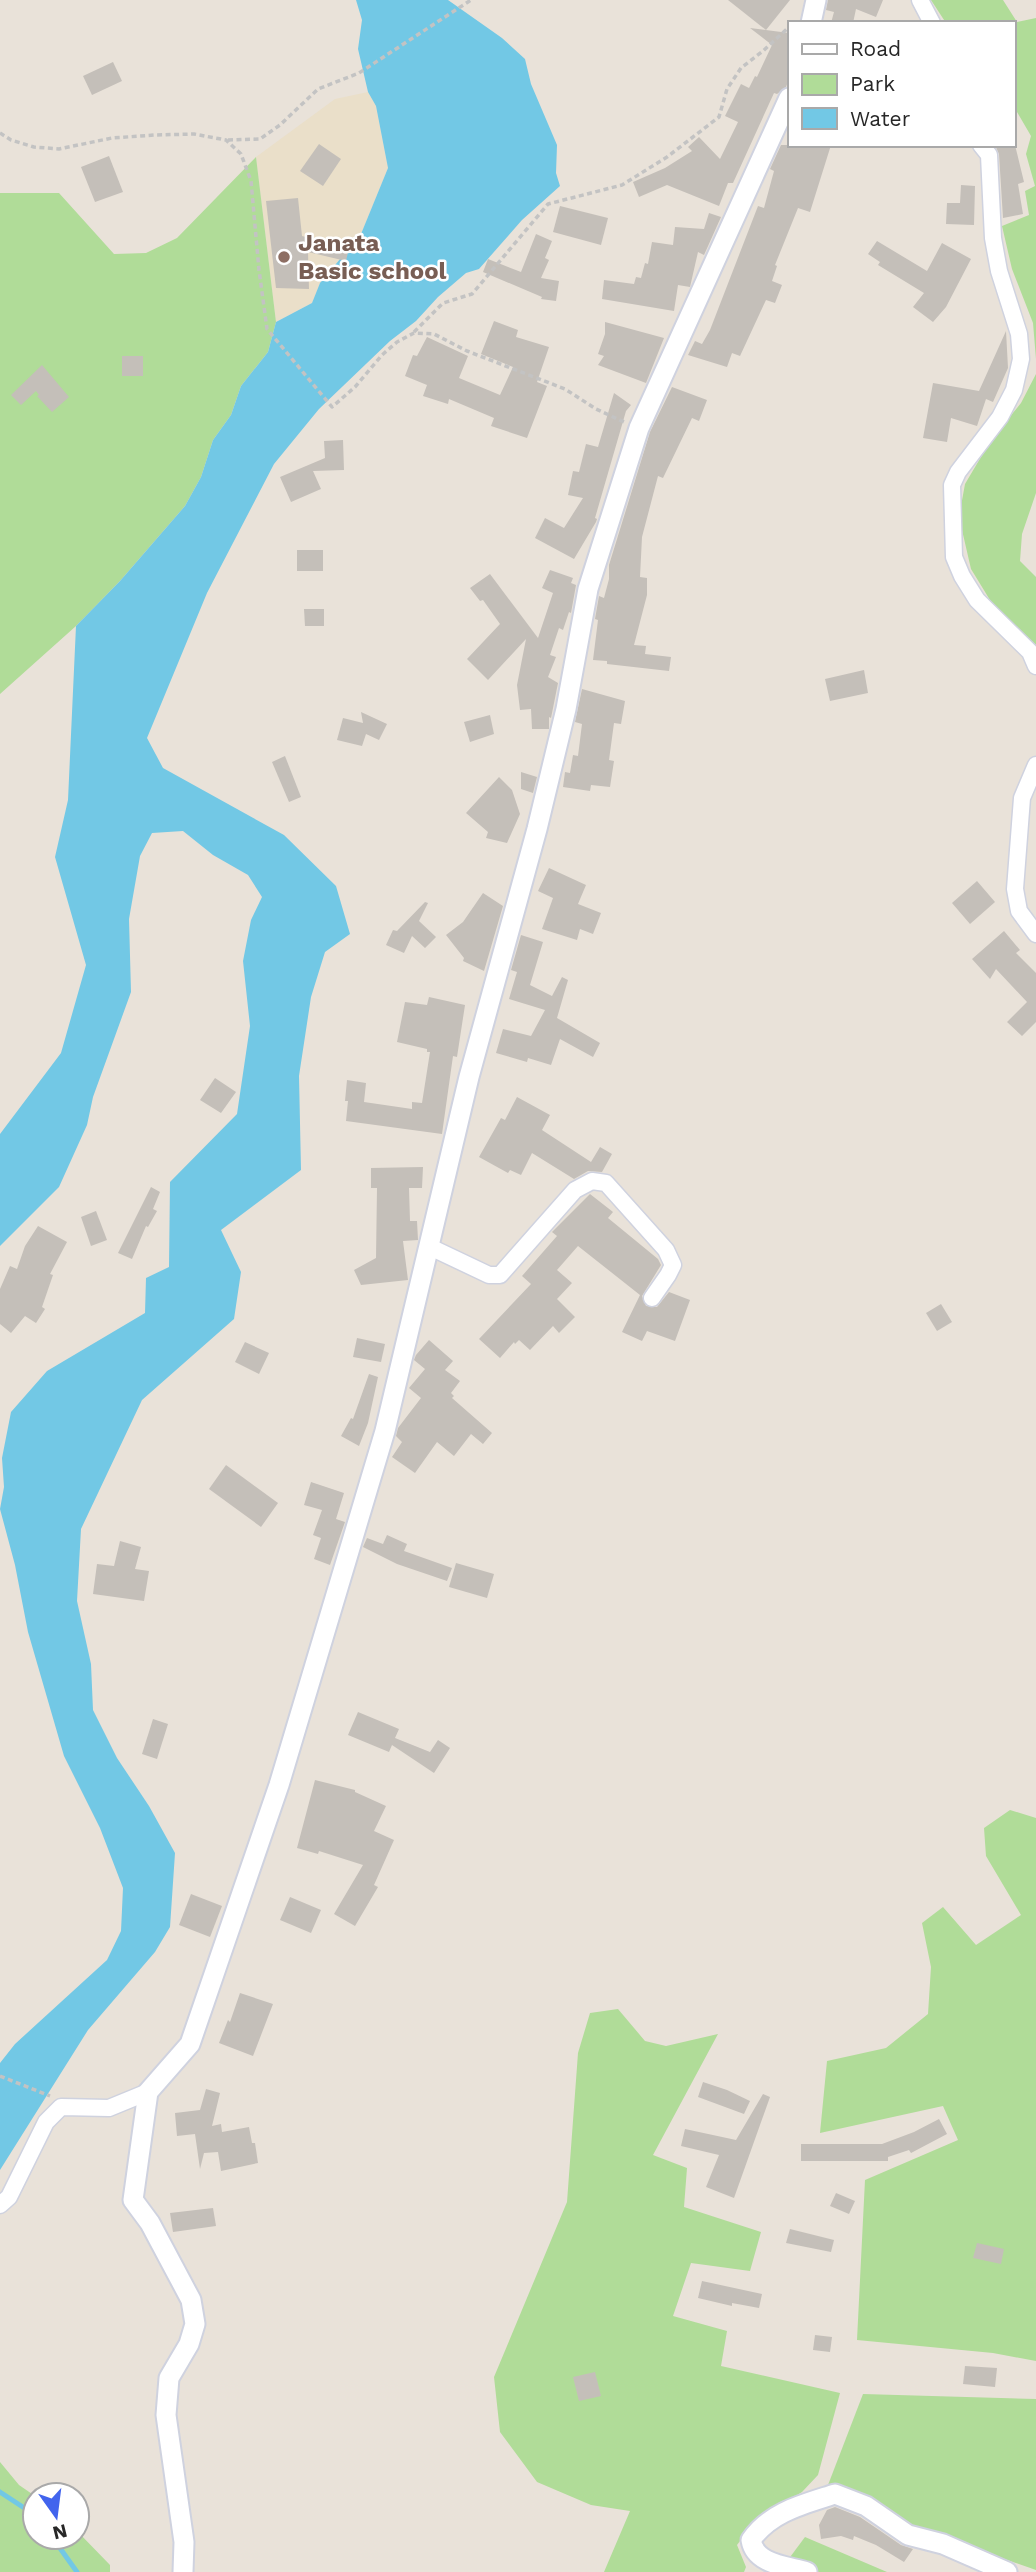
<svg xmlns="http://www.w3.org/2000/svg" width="1036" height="2572" viewBox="0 0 1036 2572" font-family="'Work Sans',sans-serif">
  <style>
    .education { fill: #eadfc9 }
    .green { fill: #b0dc98 }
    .water { fill: #72c8e5 }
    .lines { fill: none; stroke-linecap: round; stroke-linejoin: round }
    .stream { stroke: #72c8e5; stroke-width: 5 }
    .building { fill: #c4bfb9 }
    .minor-casing { stroke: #cfd2df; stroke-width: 19 }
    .tertiary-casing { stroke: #cfd2df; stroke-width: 23 }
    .path { stroke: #c3c3c3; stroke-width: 3.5; stroke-dasharray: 5 3.5; stroke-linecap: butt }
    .minor { stroke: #fff; stroke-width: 16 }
    .tertiary { stroke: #fff; stroke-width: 19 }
    .education-dot { fill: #8d6e63; stroke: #fff; stroke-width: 2.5 }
    .labels { text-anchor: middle; stroke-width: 5; stroke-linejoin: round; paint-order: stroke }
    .education-label { font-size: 24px; font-weight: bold; fill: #785e54; stroke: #fff; text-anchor: start }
  </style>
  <rect width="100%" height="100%" fill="#e9e2d9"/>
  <polygon class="education" points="368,92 376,106 388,168 361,234 320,283 312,303 276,322 256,157 335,99"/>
  <g class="green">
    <polygon points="931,0 1003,0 1017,22 1036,18 1036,359 1033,323 1012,269 1002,226 1029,215 1025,191 1035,186 1026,154 1031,136 1013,105 1013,23 946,23"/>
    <polygon points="256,157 276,322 268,352 241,386 231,415 213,440 201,477 185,506 120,581 76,626 0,694 0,193 59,193 114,254 146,253 177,238"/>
    <polygon points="1036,374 1036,493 1022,534 1020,561 1036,577 1036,652 1001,618 971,569 959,517 965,484 991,440 1021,403"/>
    <polygon points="1010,1810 1036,1818 1036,2361 993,2353 857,2340 865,2180 958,2140 943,2106 820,2133 827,2061 886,2048 928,2014 931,1967 922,1923 943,1907 976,1945 1021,1915 986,1856 984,1828"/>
    <polygon points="618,2009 645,2041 666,2046 718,2034 653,2155 687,2168 684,2207 761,2232 750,2271 691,2263 673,2316 727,2331 721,2366 840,2393 818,2475 802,2492 755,2521 737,2545 746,2567 744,2572 604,2572 630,2511 591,2505 537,2482 500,2432 494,2377 567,2202 578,2053 590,2013"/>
    <polygon points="863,2394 1036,2399 1036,2570 917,2528 828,2485"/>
    <polygon points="0,2462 19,2485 35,2496 35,2537 77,2537 77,2531 110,2565 110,2572 0,2572"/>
    <polygon points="805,2537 887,2572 779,2572"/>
  </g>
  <polygon class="water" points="356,0 448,0 502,38 525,59 531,84 557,145 556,173 560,186 522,220 479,269 466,273 438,297 416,321 390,341 319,409 274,464 207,593 147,738 163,768 284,835 336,886 350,934 325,952 311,997 299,1076 301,1170 221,1230 241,1272 234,1319 142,1400 81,1529 77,1601 91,1664 93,1710 117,1758 149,1806 175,1853 170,1927 155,1952 88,2030 0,2170 0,2063 15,2044 107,1960 121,1931 123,1888 100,1828 64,1756 28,1632 15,1565 0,1509 4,1487 2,1458 11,1412 47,1371 145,1313 146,1278 169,1267 170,1182 237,1114 250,1026 243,961 251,920 262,897 248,875 213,855 183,831 152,833 140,856 129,919 131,992 93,1097 87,1125 59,1187 0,1246 0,1134 61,1053 86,965 55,857 68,800 76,626 120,581 185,506 201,477 213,440 231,415 241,386 268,352 276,322 312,303 320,283 361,234 388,168 376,106 368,92 358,49 362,20"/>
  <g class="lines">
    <g class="stream">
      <polyline points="0,2492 35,2515"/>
      <polyline points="52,2537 77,2572"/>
    </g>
  </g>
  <g class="building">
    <polygon points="728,0 790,0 766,30"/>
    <polygon points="828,0 883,0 876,17 856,9 853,23 831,23 834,12 826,10"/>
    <polygon points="750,28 789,33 789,79 786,87 777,94 774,93 733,183 728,183 719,206 667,185 639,197 633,182 665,168 692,151 688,147 699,137 720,159 738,122 725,116 741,84 749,88 755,76 757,77 772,45"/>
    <polygon points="113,62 122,81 92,95 83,76"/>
    <polygon points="319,144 341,159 323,186 300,171"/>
    <polygon points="781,145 831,145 810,212 798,208 775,265 777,266 772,281 782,285 775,303 766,300 740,356 732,353 727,367 688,355 695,341 702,344 710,330 758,206 764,208 774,171 770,169"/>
    <polygon points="995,145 1015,145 1024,182 1018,184 1023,214 1003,218 999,154"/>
    <polygon points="109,156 123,192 95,202 81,167"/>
    <polygon points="961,185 975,186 974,225 946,224 947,203 960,203"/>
    <polygon points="298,198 302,236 349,248 346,261 308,252 309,289 276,288 266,201"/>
    <polygon points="560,206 608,218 601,245 553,232"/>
    <polygon points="709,213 721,217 704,255 698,252 690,287 678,285 674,311 602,299 604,280 634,284 636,277 641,278 645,263 648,264 652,242 673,245 675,227 704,229"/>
    <polygon points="536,234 552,241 545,258 549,260 541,278 559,281 556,301 541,299 542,297 483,272 488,259 521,272"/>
    <polygon points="877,241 927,271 942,243 971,259 946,307 933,322 913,307 924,293 878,265 880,262 868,254"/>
    <polygon points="494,321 518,330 516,337 549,347 537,382 547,386 527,438 491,426 494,418 449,399 448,404 423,396 427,385 405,376 413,355 417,356 427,337 468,356 459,378 500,395 513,367 481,354"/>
    <polygon points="605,322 664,338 646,383 598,365 604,356 598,354 605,334"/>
    <polygon points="1006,331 1008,368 993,402 986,399 977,426 951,418 947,442 923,438 933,383 979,391"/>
    <rect x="122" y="356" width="21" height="20"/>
    <polygon points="42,365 69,397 52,412 37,396 39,395 36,391 21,405 11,395"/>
    <polygon points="672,387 707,400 699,421 692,418 663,478 658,476 642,537 640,577 647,578 647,595 634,645 646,646 645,654 671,657 669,671 607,664 607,661 593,660 598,620 595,619 599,596 604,598 609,579 609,565 650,432"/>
    <polygon points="614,393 631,405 626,411 595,518 597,519 596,522 574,559 535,538 545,518 564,528 583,498 568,495 573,471 579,472 586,444 598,447"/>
    <polygon points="343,440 344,470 313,471 321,489 291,502 280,477 325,458 324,441"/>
    <rect x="297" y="550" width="26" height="21"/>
    <polygon points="550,570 573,578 571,583 576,585 571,613 569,612 563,630 559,628 550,655 556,657 548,677 558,683 551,718 549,717 549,729 532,729 531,709 520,710 517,685 526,639 488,680 467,659 500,624 483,600 480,601 470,588 490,574 538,638 553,593 542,588"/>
    <polygon points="304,609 324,609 324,626 305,626"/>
    <polygon points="864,670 868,693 830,701 825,679"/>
    <polygon points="582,689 625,701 621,724 614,723 609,760 614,761 610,787 591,785 590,791 563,787 565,772 570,773 573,755 578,756 582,724 575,722"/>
    <polygon points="361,712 387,724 379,740 366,734 362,746 337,740 343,718 363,723"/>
    <polygon points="490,715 494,734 470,742 464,722"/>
    <polygon points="285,756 301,797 289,802 272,762"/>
    <polygon points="521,772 537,777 533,793 521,789"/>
    <polygon points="499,777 512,790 520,814 507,843 486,838 488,832 466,813"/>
    <polygon points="549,868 586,885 578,904 601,913 593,934 580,929 577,940 542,929 553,898 538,891"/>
    <polygon points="977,881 995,902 970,924 952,903"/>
    <polygon points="483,893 503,906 484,971 463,961 464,958 446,935 463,922"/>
    <polygon points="425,902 428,903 419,921 436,937 425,948 412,936 404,953 386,945 393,930 397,931"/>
    <polygon points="1004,931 1020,950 1016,953 1036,973 1036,1022 1022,1036 1007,1022 1027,1002 996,969 990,979 972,959"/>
    <polygon points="521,935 543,942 530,985 552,996 562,977 568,980 557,1018 600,1043 593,1057 560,1039 551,1065 528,1058 527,1062 496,1053 503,1029 531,1036 545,1010 509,999 517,972 511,970"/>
    <polygon points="429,997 465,1005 457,1057 453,1056 442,1134 346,1121 348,1101 345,1101 347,1080 366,1083 364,1102 412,1109 412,1102 422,1103 430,1052 427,1052 427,1049 397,1042 405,1002 427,1005"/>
    <polygon points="215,1078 236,1092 221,1113 200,1100"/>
    <polygon points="517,1097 550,1115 542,1130 591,1162 600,1147 612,1154 602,1172 588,1171 574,1179 532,1153 521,1175 510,1170 508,1173 479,1157 501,1118 505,1120"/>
    <polygon points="423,1167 422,1188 409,1188 410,1221 417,1221 418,1240 403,1241 408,1280 361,1285 354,1270 376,1258 377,1188 371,1188 371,1168"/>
    <polygon points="151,1187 160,1192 153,1209 157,1211 148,1227 146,1226 132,1259 118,1253"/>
    <polygon points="590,1194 613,1212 608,1218 658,1259 661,1265 642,1296 646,1306 657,1307 669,1292 690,1300 675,1341 647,1331 642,1341 622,1332 640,1295 578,1246 557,1270 572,1283 557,1299 575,1317 559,1333 553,1326 530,1350 519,1340 515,1344 514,1342 500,1358 479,1339 531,1284 522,1276 557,1236 552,1232"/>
    <polygon points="96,1211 107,1240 91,1246 81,1217"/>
    <polygon points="38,1226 67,1242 50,1274 53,1275 42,1307 45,1309 36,1323 25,1316 11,1333 0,1324 0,1289 10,1266 17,1269 25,1246"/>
    <polygon points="941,1304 952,1322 937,1331 926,1313"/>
    <polygon points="357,1338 385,1344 381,1362 353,1357"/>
    <polygon points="429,1340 453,1361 445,1370 460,1381 451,1393 454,1396 452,1398 492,1433 483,1444 471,1434 454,1456 437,1442 415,1473 392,1457 402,1442 396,1436 398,1428 421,1398 409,1388 425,1369 414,1360 416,1355"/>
    <polygon points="245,1342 269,1353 259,1374 235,1362"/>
    <polygon points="369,1374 378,1377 368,1423 359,1446 341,1436 351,1418 353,1419"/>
    <polygon points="226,1465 278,1503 261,1527 209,1489"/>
    <polygon points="311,1482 344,1493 336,1519 345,1522 330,1565 314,1559 321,1538 313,1535 322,1510 304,1505"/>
    <polygon points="387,1535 407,1544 404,1551 452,1568 447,1581 397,1564 363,1547 367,1538 383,1544"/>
    <polygon points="120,1541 141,1547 135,1569 149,1571 144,1601 93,1594 97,1564 114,1566"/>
    <polygon points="456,1563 494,1574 487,1598 449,1587"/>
    <polygon points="358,1712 399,1729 395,1738 430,1752 438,1740 450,1748 434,1773 392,1745 389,1752 348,1735"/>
    <polygon points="153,1719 168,1724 157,1759 142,1754"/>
    <polygon points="315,1780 355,1790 355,1792 386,1806 374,1831 394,1840 374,1885 378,1887 355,1926 334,1914 363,1865 319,1851 318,1854 297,1848"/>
    <polygon points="191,1894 222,1906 210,1937 179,1925"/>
    <polygon points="290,1897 321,1910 311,1933 280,1920"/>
    <polygon points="240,1993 273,2004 253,2056 219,2043 228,2020 230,2022"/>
    <polygon points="703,2082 727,2090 750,2101 744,2114 698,2097"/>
    <polygon points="206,2089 220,2093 212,2126 221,2124 222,2132 249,2127 252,2143 255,2143 258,2163 221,2171 218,2152 204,2153 200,2169 195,2134 177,2136 175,2113 200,2110"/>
    <polygon points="763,2094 770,2097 734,2198 706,2187 719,2155 681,2146 685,2129 736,2140"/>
    <polygon points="939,2119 947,2134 911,2153 909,2150 888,2157 888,2161 801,2161 801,2144 882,2144 914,2132"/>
    <polygon points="836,2193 855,2201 849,2214 830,2206"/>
    <polygon points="213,2208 216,2226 173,2232 170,2213"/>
    <polygon points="790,2229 834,2240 831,2252 786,2243"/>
    <polygon points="977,2243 1004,2249 1001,2264 973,2258"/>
    <polygon points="702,2281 762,2294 759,2308 732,2303 732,2306 698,2298"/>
    <polygon points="815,2335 832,2337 830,2352 813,2350"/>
    <polygon points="965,2366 997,2368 995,2387 963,2384"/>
    <polygon points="595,2372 601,2396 579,2401 573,2377"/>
    <polygon points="835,2507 860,2517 901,2545 913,2549 904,2562 876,2545 854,2536 853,2540 841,2536 821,2539 819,2525 827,2510"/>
  </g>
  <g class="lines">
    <g class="minor-casing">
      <g id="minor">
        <polyline points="920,0 932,23"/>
        <polyline points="981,145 989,155 993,238 999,271 1019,334 1021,359 1014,390 1000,417 958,472 952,485 954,557 962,576 977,600 1030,652 1036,666"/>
        <polyline points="1036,765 1022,798 1015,889 1019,911 1036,934"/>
        <polyline points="430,1247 489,1275 500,1275 575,1190 592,1181 606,1183 666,1250 673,1265 668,1275 652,1298"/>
        <polyline points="0,2205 9,2197 46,2122 61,2107 109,2108 148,2092"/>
      </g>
    </g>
    <g class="tertiary-casing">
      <g id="tertiary">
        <polyline points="811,23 816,0"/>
        <polyline points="183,2572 184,2542 166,2415 169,2378 189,2344 195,2324 191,2300 150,2223 133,2200 148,2092 190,2044 279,1785 385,1431 469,1077 537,829 566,709 588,589 639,428 789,98"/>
        <path d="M807 2572C788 2566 755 2565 751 2540 770 2512 804 2504 835 2494L866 2506 908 2535 943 2544 1007 2572"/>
      </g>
    </g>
    <g class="path">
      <polyline points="0,133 11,140 34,147 59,149 112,138 155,135 194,134 226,140 241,154 251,181 259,270 267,329 332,407 355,387 382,355 397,342 414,333 434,334 467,351 565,389 596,409 624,422"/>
      <polyline points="228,140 260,139 280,125 318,89 359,73 471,0"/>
      <polyline points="414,332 443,303 472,294 548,204 622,185 667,157 719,117 727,89 741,68 763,51 789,27"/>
      <polyline points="0,2076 50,2096"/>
    </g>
    <use href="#minor" class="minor"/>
    <use href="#tertiary" class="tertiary"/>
  </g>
  <circle class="education-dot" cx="284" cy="257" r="7"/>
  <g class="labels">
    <g class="education-label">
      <text x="298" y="251">Janata<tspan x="298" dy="28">Basic school</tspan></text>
    </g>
  </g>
  <rect x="788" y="21" width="228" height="126" fill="#ffffff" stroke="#a9a9a9" stroke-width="2"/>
  <rect x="802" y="44" width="35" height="10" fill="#ffffff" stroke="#a9a9a9" stroke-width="2"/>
  <text x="850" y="56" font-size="21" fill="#272727">Road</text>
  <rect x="802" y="74" width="35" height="21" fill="#b0dc98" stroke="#a9a9a9" stroke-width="2"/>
  <text x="850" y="91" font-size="21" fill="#272727">Park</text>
  <rect x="802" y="108" width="35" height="21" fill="#72c8e5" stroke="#a9a9a9" stroke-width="2"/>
  <text x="850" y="126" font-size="21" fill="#272727">Water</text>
  <g transform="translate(56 2516) rotate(166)"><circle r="33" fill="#ffffff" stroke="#a9a9a9" stroke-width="2"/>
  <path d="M0-5L12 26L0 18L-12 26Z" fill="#4264ed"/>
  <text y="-10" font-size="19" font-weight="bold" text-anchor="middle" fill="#272727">N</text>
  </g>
</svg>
